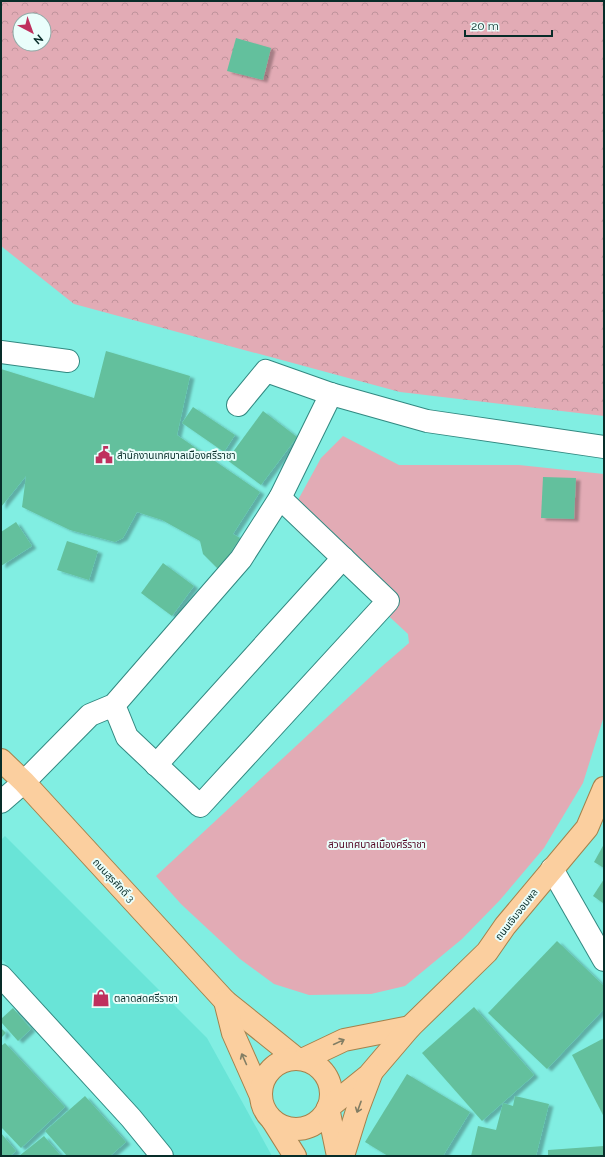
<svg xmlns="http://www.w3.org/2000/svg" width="605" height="1157" viewBox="0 0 605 1157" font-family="Raleway,'Noto Sans Thai',sans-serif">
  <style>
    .built { fill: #69e4d7 }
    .forest { fill: url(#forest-crowns); fill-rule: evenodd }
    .park { fill: #e2abb5 }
    .building { fill: #64c09d; filter: url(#shadow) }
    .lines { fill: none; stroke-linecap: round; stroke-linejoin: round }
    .minor-casing { stroke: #328880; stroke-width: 24 }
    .major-casing { stroke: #a4824c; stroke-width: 24 }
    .minor { stroke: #fff; stroke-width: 22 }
    .major { stroke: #fbcf9f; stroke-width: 22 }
    .oneway { stroke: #827e64 }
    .labels { text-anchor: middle; stroke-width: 4; stroke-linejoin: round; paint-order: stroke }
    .poi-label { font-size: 10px; fill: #082d29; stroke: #eafefb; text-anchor: start }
    .park-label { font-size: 10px; fill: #520522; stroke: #eafefb }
    .street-label { font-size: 10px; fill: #082d29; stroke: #eafefb }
  </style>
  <defs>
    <pattern id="forest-crowns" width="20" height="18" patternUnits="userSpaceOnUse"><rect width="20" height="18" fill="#e2abb5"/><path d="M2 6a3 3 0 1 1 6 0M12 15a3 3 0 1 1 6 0" fill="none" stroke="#c0939c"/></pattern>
    <filter id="shadow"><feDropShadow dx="4.5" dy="2.5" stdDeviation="1" flood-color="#0004"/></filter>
  </defs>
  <rect width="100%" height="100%" fill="#81eee2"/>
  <polygon class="built" points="5,836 207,1038 272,1156 171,1156 1,958 1,840"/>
  <path class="forest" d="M1 1H604V416L400 392 74 304 1 246ZM20 20H44V44H20Z"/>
  <polygon class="park" points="343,436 399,465 519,465 604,474 604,716 583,783 544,848 500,900 462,939 405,986 371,994 309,995 274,984 240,959 181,904 156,876 380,668 409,643 408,634 295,529 298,500 321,458"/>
  <g class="building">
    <polygon points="236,38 271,48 263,80 227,71"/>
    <polygon points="106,351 190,376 177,435 260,492 233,534 240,538 219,570 203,554 200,541 162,520 137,512 123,538 115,542 70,530 22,507 26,476 1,507 1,369 94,398"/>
    <polygon points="193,407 235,435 224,452 182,423"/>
    <polygon points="263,411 297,437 261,485 227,460"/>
    <polygon points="543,477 576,478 574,519 541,518"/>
    <polygon points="16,522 32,546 1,566 1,532"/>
    <polygon points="67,541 98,551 89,580 57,570"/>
    <polygon points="163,563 194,586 172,616 141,593"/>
    <polygon points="604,844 604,868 594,862"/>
    <polygon points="604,879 604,901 603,903 593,896"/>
    <polygon points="557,941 604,986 604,1009 547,1069 488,1013"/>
    <polygon points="474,1007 534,1075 482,1121 422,1053"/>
    <polygon points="13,1008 31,1029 18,1041 1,1022 1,1019"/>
    <polygon points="1,1028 6,1033 1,1038"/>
    <polygon points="604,1038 604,1117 572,1055"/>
    <polygon points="5,1043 65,1107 21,1148 1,1127 1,1046"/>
    <polygon points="407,1074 470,1112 443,1156 388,1156 365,1142"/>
    <polygon points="85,1096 126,1142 110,1156 67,1156 45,1131"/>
    <polygon points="515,1096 549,1104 536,1156 471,1156 478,1126 496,1130 503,1103 513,1106"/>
    <polygon points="1,1133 16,1151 10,1156 1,1156"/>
    <polygon points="44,1136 61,1156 19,1156"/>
    <polygon points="604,1146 604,1156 548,1156 548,1150"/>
  </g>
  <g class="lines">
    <g class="minor-casing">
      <g id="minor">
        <polyline points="1,352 68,361"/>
        <polyline points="238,405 266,371 331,394 427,421 604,447"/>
        <polyline points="280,498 331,394"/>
        <polyline points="156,765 343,558"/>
        <polyline points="1,802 24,782 90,715 114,705 241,559 280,498 388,601 200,806 127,737 114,705"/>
        <polyline points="552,869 604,960"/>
        <polyline points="1,976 131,1118 162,1156"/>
      </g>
    </g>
    <g class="major-casing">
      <g id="major">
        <polyline points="1,760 24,782 225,1001 297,1059"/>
        <polyline points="225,1001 233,1033 260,1094"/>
        <circle cx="296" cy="1094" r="35"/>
        <polyline points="304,1059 344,1040 410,1027"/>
        <polyline points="273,1121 295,1156"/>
        <polyline points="338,1156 328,1108 369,1075 410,1027 487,952 505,926 587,828 604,788"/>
        <polyline points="343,1156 357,1111 371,1074"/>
      </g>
    </g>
    <use href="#minor" class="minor"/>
    <use href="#major" class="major"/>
  </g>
  <defs><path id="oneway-shaft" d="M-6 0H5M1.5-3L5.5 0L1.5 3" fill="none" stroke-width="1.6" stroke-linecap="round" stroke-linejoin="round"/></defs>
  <g class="oneway">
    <use href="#oneway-shaft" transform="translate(339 1042) rotate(-25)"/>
    <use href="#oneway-shaft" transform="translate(244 1059) rotate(-114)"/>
    <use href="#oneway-shaft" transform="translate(359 1107) rotate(110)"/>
  </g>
  <defs>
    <g id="civic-bare" transform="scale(1.38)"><path d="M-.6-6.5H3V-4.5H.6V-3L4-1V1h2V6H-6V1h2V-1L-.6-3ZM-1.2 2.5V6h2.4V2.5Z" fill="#bf305e" stroke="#eafefb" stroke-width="2.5" paint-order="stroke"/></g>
    <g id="shop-bare" transform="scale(1.38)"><path d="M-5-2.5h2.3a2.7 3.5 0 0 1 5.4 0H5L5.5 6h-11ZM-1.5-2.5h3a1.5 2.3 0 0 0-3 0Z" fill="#bf305e" stroke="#eafefb" stroke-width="2.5" paint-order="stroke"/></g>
  </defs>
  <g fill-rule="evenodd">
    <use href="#civic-bare" x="104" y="455"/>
    <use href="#shop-bare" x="101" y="998"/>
  </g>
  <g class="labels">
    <g class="poi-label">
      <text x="117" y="459">สำนักงานเทศบาลเมืองศรีราชา</text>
      <text x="114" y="1002">ตลาดสดศรีราชา</text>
    </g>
    <g class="park-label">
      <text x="377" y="848">สวนเทศบาลเมืองศรีราชา</text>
    </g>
    <g class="street-label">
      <text transform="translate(114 880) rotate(47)" y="4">ถนนสุรศักดิ์ 3</text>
      <text transform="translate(516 914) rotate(-52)" y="4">ถนนเจิมจอมพล</text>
    </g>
  </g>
  <rect width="605" height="1157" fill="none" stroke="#082d29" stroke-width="4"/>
  <g transform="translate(32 32) rotate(139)"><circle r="19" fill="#eafefb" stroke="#90aaa7"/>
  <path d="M0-3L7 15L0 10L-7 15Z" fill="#bf305e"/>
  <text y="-6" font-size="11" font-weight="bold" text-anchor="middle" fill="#082d29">N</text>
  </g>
  <path d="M465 30v6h87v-6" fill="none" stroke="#082d29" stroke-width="2"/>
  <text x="471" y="30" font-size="12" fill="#082d29" stroke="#eafefb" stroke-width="3" paint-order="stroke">20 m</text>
</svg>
